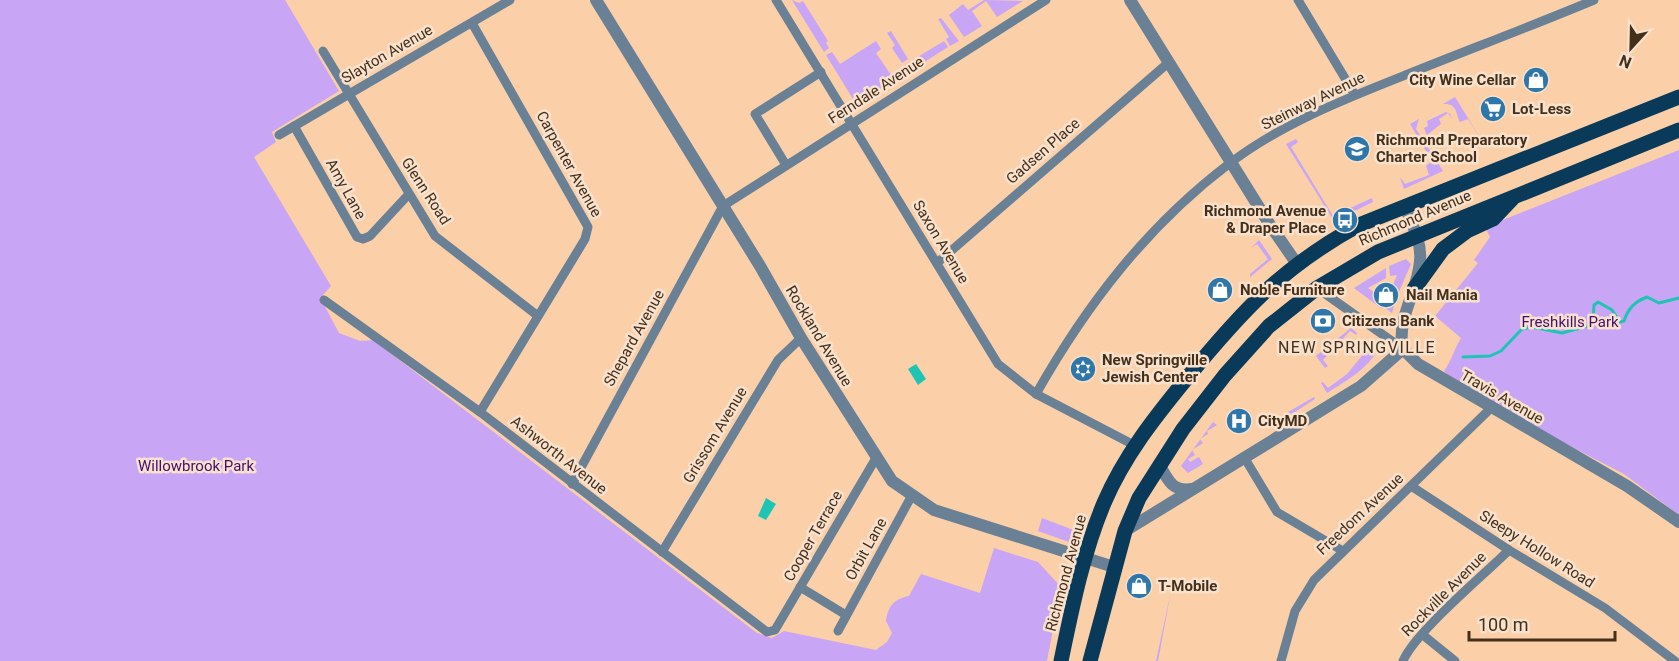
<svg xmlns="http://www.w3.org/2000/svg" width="1679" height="661" viewBox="0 0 1679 661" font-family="Roboto,sans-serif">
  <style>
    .green { fill: #c8a5f5 }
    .water { fill: #1ec5b4 }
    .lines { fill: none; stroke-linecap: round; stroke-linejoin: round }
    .stream { stroke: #1ec5b4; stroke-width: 3 }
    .minor { stroke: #6a8195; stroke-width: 9 }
    .tertiary { stroke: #6a8195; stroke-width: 12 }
    .primary { stroke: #093a5a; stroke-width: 15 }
    .labels { text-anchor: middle; stroke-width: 5; stroke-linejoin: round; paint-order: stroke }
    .street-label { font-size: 15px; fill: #442f1b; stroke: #f8e2ce }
    .poi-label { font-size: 15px; font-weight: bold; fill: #442f1b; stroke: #f8e2ce; text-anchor: start }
    .park-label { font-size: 15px; fill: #440e6f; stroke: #f8e2ce }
    .neighbourhood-label { font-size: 16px; letter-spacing: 1.5px; fill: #442f1b; stroke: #f8e2ce }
  </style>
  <rect width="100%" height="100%" fill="#fbd0a9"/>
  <g class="green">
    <path d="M0 0H285L339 91 272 132 276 142 254 157 331 286 322 296V301L339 333 360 341 373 340 757 633 772 638 784 631 876 650 887 642 892 633 886 621C888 606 894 599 909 596L921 574 980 593 994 548 1038 562 1061 587 1047 661H0Z"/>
    <polygon points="792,0 799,3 803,1 828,41 826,43 829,48 824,52"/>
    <polygon points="984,0 1023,1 997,17 986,1 972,11 982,26 964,37 949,15 963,4 968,10"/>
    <polygon points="941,18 959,41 950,46 946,39 949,37 938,19"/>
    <polygon points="891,31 908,59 902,63 892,48 895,45 887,33"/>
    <polygon points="876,41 881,49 876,53 891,75 895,73 899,77 856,104 826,55 832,52 840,64"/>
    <polygon points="944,41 948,47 907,73 903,66"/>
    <path d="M1455 97 1489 152 1468 119 1460 122C1455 113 1458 103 1443 104Z"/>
    <polygon points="1446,112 1450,114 1452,119 1448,113 1439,119 1441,124 1428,134 1428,138 1424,128 1428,126 1427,121"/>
    <polygon points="1419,119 1416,129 1443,171 1404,189 1400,177 1405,184 1429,175 1426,166 1432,161 1410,124"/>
    <polygon points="1296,139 1298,142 1291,147 1333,216 1372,198 1373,202 1334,221 1286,144"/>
    <path d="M1679 150V515L1624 474 1531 426 1449 376 1444 371C1452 360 1454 349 1461 338L1435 316 1478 263 1474 260 1490 237 1485 227Z"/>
    <polygon points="1259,240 1272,259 1250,277 1250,274 1268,259 1257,244 1251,248"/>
    <polygon points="1406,259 1411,264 1398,294 1393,285 1397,275 1390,276 1389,266"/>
    <polygon points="1386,268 1386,278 1368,288 1386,301 1390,292 1396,299 1392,313 1384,307 1382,309 1354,288"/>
    <polygon points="1351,328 1357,333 1356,335 1350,331 1323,360 1328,366 1325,368 1316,356"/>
    <path d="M1365 338 1379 348C1368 369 1346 381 1327 393L1321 383 1323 382 1328 388 1347 374 1370 346 1363 342Z"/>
    <polygon points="1314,397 1315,399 1272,427 1269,423"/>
    <polygon points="1213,422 1217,425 1207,431 1208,434 1200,439 1203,443 1192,450 1195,455 1188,459 1190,462 1199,457 1203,464 1188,473 1181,466"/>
    <polygon points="1042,518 1076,531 1073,539 1070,539 1069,542 1038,531"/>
    <polygon points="1171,591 1158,661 1156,661"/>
  </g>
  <g class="water">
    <polygon points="916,364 926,379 918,385 908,369"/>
    <polygon points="766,498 776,504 766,520 758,516"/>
  </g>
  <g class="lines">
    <path class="stream" d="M1463 357 1490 356 1501 351 1522 329 1532 327 1562 333 1588 326 1593 322 1594 305 1598 302 1612 310 1620 322 1624 321C1628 309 1634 302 1647 297L1659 303 1679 298"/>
    <g class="minor">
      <polyline points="776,0 998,364 1036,394 1134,445"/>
      <polyline points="1298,0 1355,95"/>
      <polyline points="472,23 588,227 585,239 480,412"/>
      <polyline points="323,51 435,236 538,316"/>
      <polyline points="294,126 357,237 363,239 370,236 408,195"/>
      <polyline points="279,135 510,0"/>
      <polyline points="786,165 755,114 821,72"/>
      <polyline points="937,263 1168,63"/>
      <polyline points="1317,288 1403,349"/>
      <polyline points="324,300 480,412 767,632 775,630 876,458"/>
      <path d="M1036 394C1087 304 1147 226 1230 163 1284 122 1350 97 1413 72 1473 48 1534 25 1594 0"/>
      <polyline points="1244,457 1277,512 1343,551"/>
      <polyline points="572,484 723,206 1046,0"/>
      <polyline points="1411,486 1509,550 1605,608 1675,661"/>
      <polyline points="662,552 778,360 801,338"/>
      <polyline points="800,587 846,615"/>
      <polyline points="838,631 911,497"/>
      <polyline points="1423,635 1455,661"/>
      <polyline points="1281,661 1295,611 1314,580 1490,409"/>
      <path d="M1403 661C1415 632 1483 576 1509 550"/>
    </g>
    <g class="tertiary">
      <polyline points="596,0 760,266 801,338 892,481 934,510 1114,567"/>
      <polyline points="1130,0 1270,225 1297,264"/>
      <polyline points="1403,349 1418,364 1627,486 1679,522"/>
      <path d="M1159 464C1168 480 1172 492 1192 489"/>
      <path d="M1125 531 1361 386 1403 349C1396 318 1418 292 1420 261 1422 242 1412 224 1405 207"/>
    </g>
    <g class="primary">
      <polyline points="1414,289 1443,249 1467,231 1493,219 1512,199"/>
      <path d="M1061 661C1072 608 1083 553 1104 503 1124 456 1155 417 1187 378 1242 311 1282 267 1359 225L1679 97"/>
      <polyline points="1090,661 1125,531 1139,498 1183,429 1225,375 1269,326 1317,288 1378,252 1679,130"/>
    </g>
  </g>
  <defs>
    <g id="shop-disc" transform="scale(1.35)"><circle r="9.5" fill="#2f77ab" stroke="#f8e2ce"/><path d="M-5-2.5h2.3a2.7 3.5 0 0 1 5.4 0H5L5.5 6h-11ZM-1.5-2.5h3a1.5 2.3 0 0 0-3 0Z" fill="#fff"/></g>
    <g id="supermarket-disc" transform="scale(1.35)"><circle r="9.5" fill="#2f77ab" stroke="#f8e2ce"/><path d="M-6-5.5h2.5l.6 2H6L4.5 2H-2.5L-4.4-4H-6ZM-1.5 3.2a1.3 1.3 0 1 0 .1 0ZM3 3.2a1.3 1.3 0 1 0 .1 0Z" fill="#fff"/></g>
    <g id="school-disc" transform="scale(1.35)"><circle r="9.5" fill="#2f77ab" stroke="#f8e2ce"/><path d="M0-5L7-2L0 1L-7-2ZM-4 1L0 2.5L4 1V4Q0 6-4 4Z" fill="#fff"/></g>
    <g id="bus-disc" transform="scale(1.35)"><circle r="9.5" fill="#2f77ab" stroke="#f8e2ce"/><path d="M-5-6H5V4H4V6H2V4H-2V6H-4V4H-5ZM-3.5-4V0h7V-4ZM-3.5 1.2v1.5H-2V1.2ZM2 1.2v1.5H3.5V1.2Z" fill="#fff"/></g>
    <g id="bank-disc" transform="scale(1.35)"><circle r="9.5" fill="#2f77ab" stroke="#f8e2ce"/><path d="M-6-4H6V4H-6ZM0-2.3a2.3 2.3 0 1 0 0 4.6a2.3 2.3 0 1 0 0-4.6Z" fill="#fff"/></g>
    <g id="synagogue-disc" transform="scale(1.35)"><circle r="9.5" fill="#2f77ab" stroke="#f8e2ce"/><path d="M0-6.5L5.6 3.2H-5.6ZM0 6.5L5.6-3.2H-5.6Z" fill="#fff"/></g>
    <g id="hospital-disc" transform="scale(1.35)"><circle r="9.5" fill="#2f77ab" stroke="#f8e2ce"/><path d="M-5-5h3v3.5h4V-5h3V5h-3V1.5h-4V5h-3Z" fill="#fff"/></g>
  </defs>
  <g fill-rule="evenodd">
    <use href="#shop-disc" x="1536" y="80"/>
    <use href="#supermarket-disc" x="1493" y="109"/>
    <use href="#school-disc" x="1357" y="149"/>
    <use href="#bus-disc" x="1345" y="220"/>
    <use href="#shop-disc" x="1220" y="290"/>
    <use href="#shop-disc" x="1386" y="295"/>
    <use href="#bank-disc" x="1323" y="321"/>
    <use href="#synagogue-disc" x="1083" y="369"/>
    <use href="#hospital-disc" x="1239" y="421"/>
    <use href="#shop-disc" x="1139" y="586"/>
  </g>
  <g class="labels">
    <g class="street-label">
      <text transform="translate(387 54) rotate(-30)" y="5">Slayton Avenue</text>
      <text transform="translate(876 90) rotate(-33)" y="5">Ferndale Avenue</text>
      <text transform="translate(1313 101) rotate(-26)" y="5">Steinway Avenue</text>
      <text transform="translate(1043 151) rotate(-41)" y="5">Gadsen Place</text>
      <text transform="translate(569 164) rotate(61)" y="5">Carpenter Avenue</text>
      <text transform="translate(346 189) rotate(61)" y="5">Amy Lane</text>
      <text transform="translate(426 191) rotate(57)" y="5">Glenn Road</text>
      <text transform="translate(1415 218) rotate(-23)" y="5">Richmond Avenue</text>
      <text transform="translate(941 242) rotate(59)" y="5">Saxon Avenue</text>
      <text transform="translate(819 336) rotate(59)" y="5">Rockland Avenue</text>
      <text transform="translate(634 338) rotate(-61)" y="5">Shepard Avenue</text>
      <text transform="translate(1502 397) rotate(30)" y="5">Travis Avenue</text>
      <text transform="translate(715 435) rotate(-59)" y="5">Grissom Avenue</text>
      <text transform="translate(559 455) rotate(38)" y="5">Ashworth Avenue</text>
      <text transform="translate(1360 514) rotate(-43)" y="5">Freedom Avenue</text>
      <text transform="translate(813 536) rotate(-60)" y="5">Cooper Terrace</text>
      <text transform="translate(866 549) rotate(-61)" y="5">Orbit Lane</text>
      <text transform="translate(1537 549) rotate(32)" y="5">Sleepy Hollow Road</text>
      <text transform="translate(1066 573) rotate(-75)" y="5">Richmond Avenue</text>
      <text transform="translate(1444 594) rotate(-45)" y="5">Rockville Avenue</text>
    </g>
    <g class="poi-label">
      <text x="1516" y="85" text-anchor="end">City Wine Cellar</text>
      <text x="1512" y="114">Lot-Less</text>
      <text x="1376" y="145">Richmond Preparatory<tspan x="1376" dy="17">Charter School</tspan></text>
      <text x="1326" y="216" text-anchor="end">Richmond Avenue<tspan x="1326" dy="17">&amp; Draper Place</tspan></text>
      <text x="1240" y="295">Noble Furniture</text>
      <text x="1406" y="300">Nail Mania</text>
      <text x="1342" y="326">Citizens Bank</text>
      <text x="1102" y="365">New Springville<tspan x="1102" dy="17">Jewish Center</tspan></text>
      <text x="1258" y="426">CityMD</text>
      <text x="1158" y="591">T-Mobile</text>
    </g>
    <g class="park-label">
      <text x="1570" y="327">Freshkills Park</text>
      <text x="196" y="471">Willowbrook Park</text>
    </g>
    <g class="neighbourhood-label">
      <text x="1357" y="353">NEW SPRINGVILLE</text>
    </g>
  </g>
  <g transform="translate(1631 48) rotate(202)" stroke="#f8e2ce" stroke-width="4.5" paint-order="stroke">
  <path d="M0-4.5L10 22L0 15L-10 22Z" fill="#442f1b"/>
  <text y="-9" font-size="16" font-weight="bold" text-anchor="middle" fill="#442f1b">N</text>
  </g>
  <path d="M1469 631v9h146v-9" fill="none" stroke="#442f1b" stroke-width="3"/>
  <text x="1478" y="631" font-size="18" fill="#442f1b" stroke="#f8e2ce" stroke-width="4.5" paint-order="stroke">100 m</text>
</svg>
